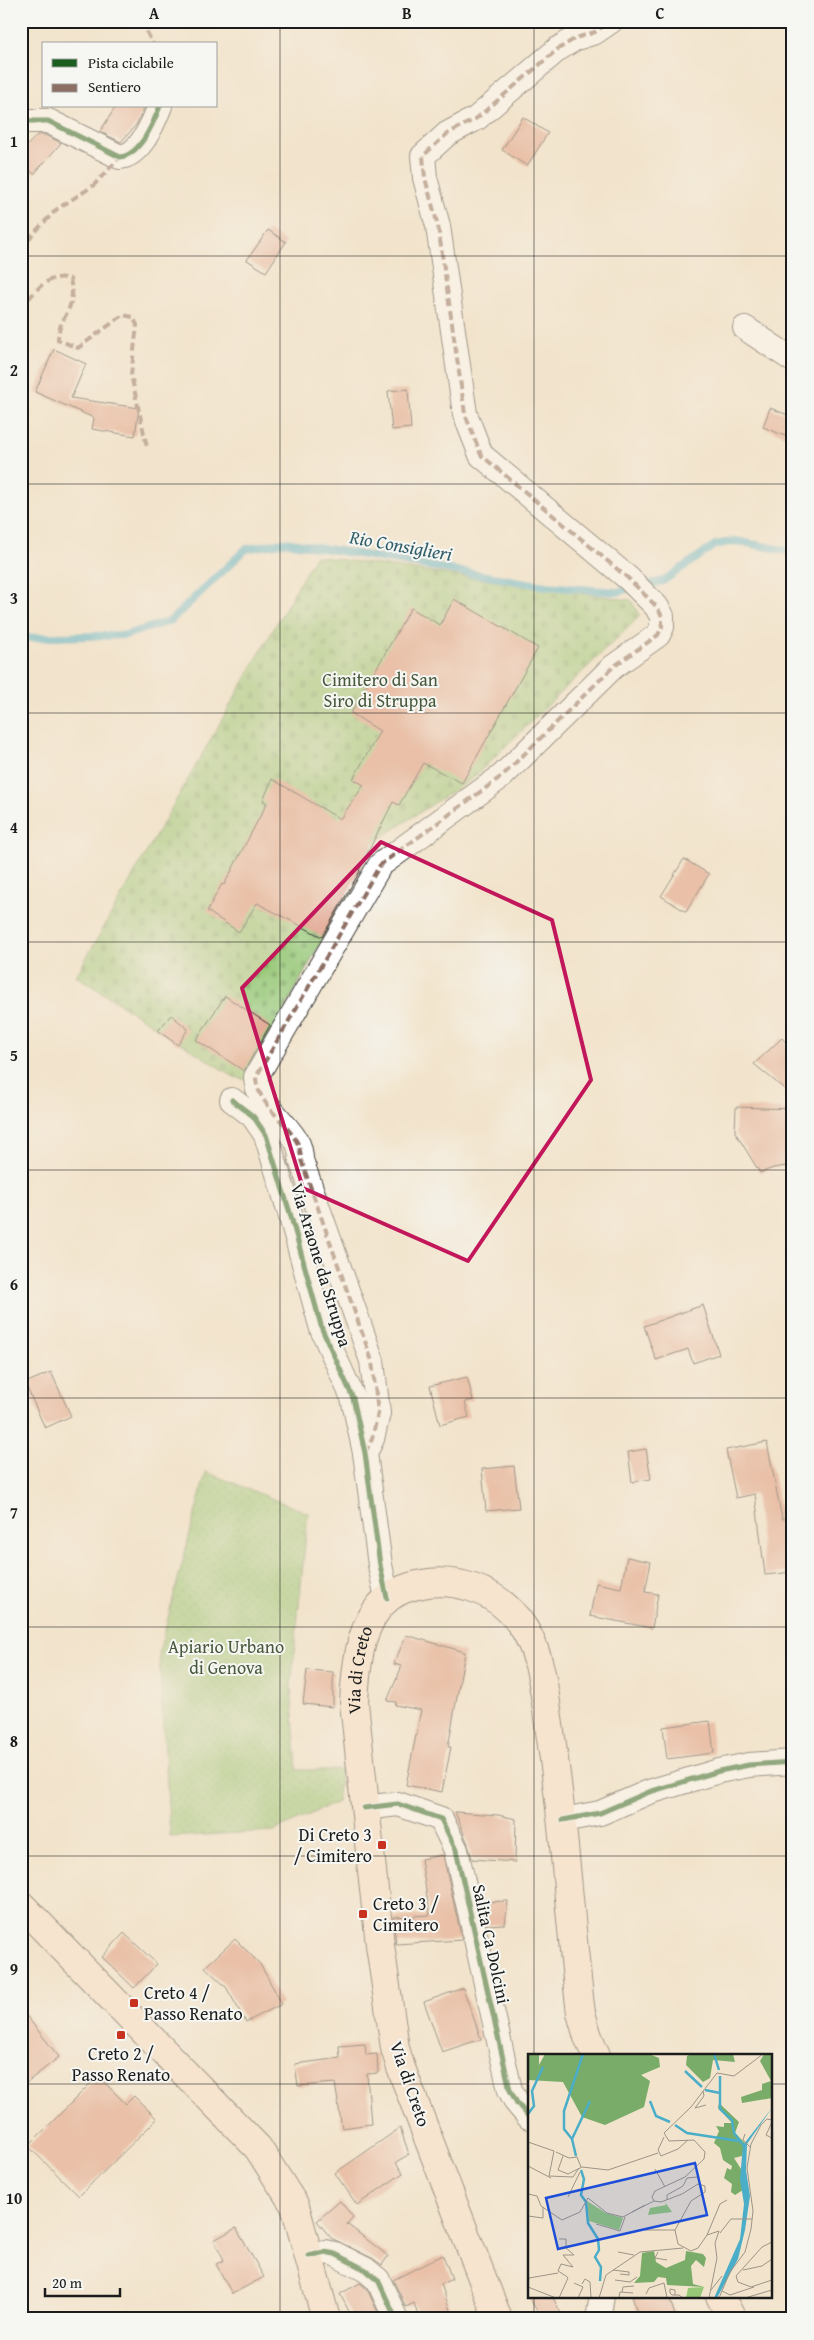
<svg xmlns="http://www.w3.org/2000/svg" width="814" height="2340" viewBox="0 0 814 2340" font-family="'Gentium Book Plus',serif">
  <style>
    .cemetery { fill: url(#cemetery-stones); stroke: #5a724a }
    .garden { fill: url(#garden-dots); stroke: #5a724a }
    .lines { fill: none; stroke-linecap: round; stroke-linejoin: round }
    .stream { stroke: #4aaec9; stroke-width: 8 }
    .building { fill: #df967e }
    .street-casing { stroke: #3c3a36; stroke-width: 26 }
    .secondary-casing { stroke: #3c3a36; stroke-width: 30 }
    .street { stroke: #fff; stroke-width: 24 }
    .secondary { stroke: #fde4d1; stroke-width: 28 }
    .quiet { stroke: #8d6e63; stroke-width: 4; stroke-dasharray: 8 4; stroke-linecap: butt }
    .cycleway-casing { stroke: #f6f6f2; stroke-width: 8 }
    .cycleway { stroke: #1b5e20; stroke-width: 5 }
    .marked { fill: none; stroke: #c2185b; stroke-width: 4; stroke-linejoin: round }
    .grid { fill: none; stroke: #1c1c1c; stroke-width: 1; stroke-opacity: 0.55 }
    .poi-dot { fill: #c8321e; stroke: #f6f6f2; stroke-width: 2 }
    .labels { text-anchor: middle; stroke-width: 4; stroke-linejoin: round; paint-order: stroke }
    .park-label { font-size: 18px; fill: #47583c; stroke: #f6f6f2 }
    .street-label { font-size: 18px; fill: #1c1c1c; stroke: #f6f6f2 }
    .poi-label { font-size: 18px; fill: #1c1c1c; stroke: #f6f6f2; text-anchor: start }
    .water-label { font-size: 19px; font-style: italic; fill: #315e6a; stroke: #f6f6f2 }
    .inset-river { fill: none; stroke: #4aaec9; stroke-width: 2.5 }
    .inset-road { fill: none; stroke: #9c9486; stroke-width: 1 }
    .view { fill: #1d4ed8; fill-opacity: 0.15; stroke: #1d4ed8; stroke-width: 2.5 }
    .inset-edge { fill: none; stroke: #1c1c1c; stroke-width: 2.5 }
    .neatline { fill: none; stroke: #1c1c1c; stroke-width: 2 }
    .grid-label { font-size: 16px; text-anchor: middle; font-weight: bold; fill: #1c1c1c }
  </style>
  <defs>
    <pattern id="cemetery-stones" width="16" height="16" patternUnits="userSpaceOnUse" patternTransform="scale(1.25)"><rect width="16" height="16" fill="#97c877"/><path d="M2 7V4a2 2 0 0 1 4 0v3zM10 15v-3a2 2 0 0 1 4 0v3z" fill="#82ab66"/></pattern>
    <pattern id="garden-dots" width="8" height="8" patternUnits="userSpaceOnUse" patternTransform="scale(1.25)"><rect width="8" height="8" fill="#97c877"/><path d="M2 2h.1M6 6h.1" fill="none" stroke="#82ab66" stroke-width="1.8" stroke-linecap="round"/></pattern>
  </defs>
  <rect width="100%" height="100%" fill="#f6f6f2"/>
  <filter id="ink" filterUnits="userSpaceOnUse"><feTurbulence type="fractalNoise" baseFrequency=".02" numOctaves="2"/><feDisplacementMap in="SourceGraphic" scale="10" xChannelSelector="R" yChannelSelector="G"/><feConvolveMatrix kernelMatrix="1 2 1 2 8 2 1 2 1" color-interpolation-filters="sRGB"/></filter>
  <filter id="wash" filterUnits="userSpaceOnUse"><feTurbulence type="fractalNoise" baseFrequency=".0096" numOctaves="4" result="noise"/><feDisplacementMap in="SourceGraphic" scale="20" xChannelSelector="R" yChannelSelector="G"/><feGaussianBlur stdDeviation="1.12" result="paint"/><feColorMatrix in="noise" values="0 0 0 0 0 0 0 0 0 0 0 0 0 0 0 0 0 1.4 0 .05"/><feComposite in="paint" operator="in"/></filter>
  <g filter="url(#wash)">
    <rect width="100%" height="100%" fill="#f2e4cc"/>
    <polygon class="cemetery" points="315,556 631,600 640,616 473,778 374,842 247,1080 234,1077 76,976"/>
    <polygon class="garden" points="206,1472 308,1513 291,1686 297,1770 341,1770 337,1802 274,1831 170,1837 159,1652"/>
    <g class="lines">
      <g class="stream">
        <polyline points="643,586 663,581 715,545 736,541 793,552"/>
        <polyline points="21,638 125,635 170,621 246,549 286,542 546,586 617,592 632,588"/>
      </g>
    </g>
    <g id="blocks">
      <g class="building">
        <polygon points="116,106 145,106 136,125 121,142 100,132"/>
        <polygon points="523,117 548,133 527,166 502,150"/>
        <polygon points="37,135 45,135 61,143 34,174 21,163 21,152"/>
        <polygon points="268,230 286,242 266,272 247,260"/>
        <polygon points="54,349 86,364 71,398 139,408 135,436 92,429 94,418 35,392"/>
        <polygon points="408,389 411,428 392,430 388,391"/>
        <polygon points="770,408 793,417 793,439 763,427"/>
        <polygon points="454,599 538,648 462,783 423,763 399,805 393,802 359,870 360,871 322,937 257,903 239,932 207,911 222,884 224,885 267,803 263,801 272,779 340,819 364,785 353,779 380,731 351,713 411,608 440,625"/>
        <polygon points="684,859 709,874 686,912 661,896"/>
        <polygon points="225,996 270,1025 244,1071 196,1040"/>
        <polygon points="171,1015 188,1029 178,1045 158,1031"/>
        <polygon points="782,1038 793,1050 793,1096 754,1064"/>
        <polygon points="736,1107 793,1109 793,1165 773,1168 760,1173 735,1132"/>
        <polygon points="703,1305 719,1354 693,1363 688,1349 656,1360 644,1326"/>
        <polygon points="51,1372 71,1416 45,1428 25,1383"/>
        <polygon points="467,1377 473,1400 465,1402 469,1417 440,1425 430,1386"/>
        <polygon points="767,1442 782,1519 793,1518 793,1572 765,1575 755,1494 736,1498 726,1450"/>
        <polygon points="646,1449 651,1479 632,1482 628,1452"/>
        <polygon points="514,1466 519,1508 486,1511 482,1469"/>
        <polygon points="627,1557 651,1562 645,1592 658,1594 652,1628 590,1616 596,1583 621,1588"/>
        <polygon points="406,1635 465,1652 448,1747 451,1747 442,1792 406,1785 421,1710 395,1705 396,1702 387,1701 402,1666 394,1664"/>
        <polygon points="307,1670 333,1672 333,1707 303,1704"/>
        <polygon points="710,1721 714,1753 667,1759 663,1727"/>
        <polygon points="455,1812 498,1815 516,1819 515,1862 472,1859 468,1844"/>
        <polygon points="443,1855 462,1940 396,1944 393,1917 430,1915 421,1859"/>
        <polygon points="508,1901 505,1924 487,1925 482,1902"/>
        <polygon points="124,1933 157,1964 134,1988 102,1957"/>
        <polygon points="235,1939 260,1964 282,2004 246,2022 226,1987 205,1967"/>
        <polygon points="463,1988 481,2039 442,2052 424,2002"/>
        <polygon points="21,2009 59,2057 21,2087"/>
        <polygon points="365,2044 366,2055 377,2054 378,2073 367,2074 371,2124 342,2128 335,2083 298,2086 295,2064 340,2058 339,2046"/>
        <polygon points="98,2076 126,2104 134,2096 157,2119 79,2196 28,2146"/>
        <polygon points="400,2128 409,2154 396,2163 403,2173 357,2205 335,2173"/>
        <polygon points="340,2201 353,2217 347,2224 388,2256 382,2265 372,2258 331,2238 317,2221"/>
        <polygon points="236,2228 264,2277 232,2294 216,2264 224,2260 214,2240"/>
        <polygon points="443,2255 452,2279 441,2284 453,2319 419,2319 414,2303 406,2307 393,2280"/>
        <polygon points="360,2283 367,2289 381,2319 353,2319 340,2294"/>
        <polygon points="528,2296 552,2296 564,2319 542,2319"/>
        <polygon points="632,2296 669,2296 676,2319 639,2319"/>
      </g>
    </g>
  </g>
  <g filter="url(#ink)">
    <use href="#blocks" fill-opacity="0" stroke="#3c3a36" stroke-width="1"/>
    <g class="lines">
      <g class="street-casing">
        <g id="street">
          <path d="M21 121H48L120 157C140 155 153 124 160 106"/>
          <polyline points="745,328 793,360"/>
          <polyline points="232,1100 253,1116 266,1135 290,1213 322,1329 353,1398 365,1453 380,1565 387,1598"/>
          <path d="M365 1453 372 1439 378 1413 372 1361 301 1160C301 1155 300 1149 298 1144 287 1122 256 1103 256 1077L380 865 502 776 613 667 658 635 662 627V616L656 606 629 579 481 455 465 414 438 226 425 178 423 156 447 134 477 118 558 49 576 38 595 32 611 21"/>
          <polyline points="364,1808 398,1804 441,1819 456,1850 510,2090 517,2103 529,2117"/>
          <polyline points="563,1820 600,1813 649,1792 719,1771 749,1765 793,1762"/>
          <polyline points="309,2256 325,2252 335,2254 366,2270 378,2280 396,2319"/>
          <polyline points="598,2319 602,2296"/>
        </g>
      </g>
      <g class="secondary-casing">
        <g id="secondary">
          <polyline points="21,1905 258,2148 295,2206 326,2319"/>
          <polyline points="720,2296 732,2319"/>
          <path id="s1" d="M498 2319 401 2068 395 2048 380 1945 354 1703C356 1663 360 1606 404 1589 449 1572 499 1588 525 1630 543 1660 545 1698 550 1732 565 1825 569 1920 581 2013L588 2037 596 2055"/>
        </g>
      </g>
      <use href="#street" class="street"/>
      <use href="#secondary" class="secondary"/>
      <g class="quiet">
        <polyline points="141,21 153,44"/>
        <polyline points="21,250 32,235 57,209 93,186 120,157"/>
        <path d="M21 308C34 293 47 272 70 279 78 312 58 315 58 340L78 348 123 315 133 317 137 325 131 375 147 447"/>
        <path d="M365 1453 372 1439 378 1413 372 1361 301 1160C301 1155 300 1149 298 1144 287 1122 256 1103 256 1077L380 865 502 776 613 667 658 635 662 627V616L656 606 629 579 481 455 465 414 438 226 425 178 423 156 447 134 477 118 558 49 576 38 595 32 611 21"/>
      </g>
      <g class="cycleway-casing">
        <g id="cycleway">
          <path d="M21 121H48L120 157C140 155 153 124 160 106"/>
          <polyline points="232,1100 253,1116 266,1135 290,1213 322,1329 353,1398 365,1453 380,1565 387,1598"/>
          <polyline points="364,1808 398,1804 441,1819 456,1850 510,2090 517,2103 529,2117"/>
          <polyline points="563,1820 600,1813 649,1792 719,1771 749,1765 793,1762"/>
          <polyline points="309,2256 325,2252 335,2254 366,2270 378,2280 396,2319"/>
        </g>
      </g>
      <use href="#cycleway" class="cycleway"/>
    </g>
  </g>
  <path d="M0 0H814V2340H0ZM381 842 552 920 591 1080 468 1261 303 1188 242 988Z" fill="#f2e4cc" fill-opacity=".55" fill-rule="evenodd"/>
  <path class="marked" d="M381 842 552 920 591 1080 468 1261 303 1188 242 988Z"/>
  <path class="grid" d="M280 21V2319M534 21V2055M21 256H793M21 484H793M21 713H793M21 942H793M21 1170H793M21 1398H793M21 1627H793M21 1856H793M21 2084H529M770 2084H793M534 2296V2319"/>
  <g class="poi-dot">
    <rect x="377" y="1840" width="10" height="10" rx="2.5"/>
    <rect x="358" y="1909" width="10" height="10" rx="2.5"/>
    <rect x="129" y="1998" width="10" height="10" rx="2.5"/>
    <rect x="116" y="2030" width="10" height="10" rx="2.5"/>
  </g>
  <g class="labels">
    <g class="park-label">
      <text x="380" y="686">Cimitero di San<tspan x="380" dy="21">Siro di Struppa</tspan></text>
      <text x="226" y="1653">Apiario Urbano<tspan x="226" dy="21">di Genova</tspan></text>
    </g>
    <g class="street-label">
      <text transform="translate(321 1265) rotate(73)" y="6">Via Araone da Struppa</text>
      <text dy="6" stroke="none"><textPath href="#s1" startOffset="671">Via di Creto</textPath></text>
      <text transform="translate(491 1944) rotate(78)" y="6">Salita Ca Dolcini</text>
      <text transform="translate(410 2084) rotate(71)" y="6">Via di Creto</text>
    </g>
    <g class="poi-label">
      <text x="372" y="1841" text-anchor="end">Di Creto 3<tspan x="372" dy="21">/ Cimitero</tspan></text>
      <text x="373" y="1910">Creto 3 /<tspan x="373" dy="21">Cimitero</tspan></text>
      <text x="144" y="1999">Creto 4 /<tspan x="144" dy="21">Passo Renato</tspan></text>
      <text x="121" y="2060" text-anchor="middle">Creto 2 /<tspan x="121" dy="21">Passo Renato</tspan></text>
    </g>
    <g class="water-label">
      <text transform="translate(401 545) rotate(10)" y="7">Rio Consiglieri</text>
    </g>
  </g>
  <g transform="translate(528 2054)">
    <rect width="244" height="244" fill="#f2e4cc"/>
    <path d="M176 233 172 244H158L160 234Z" fill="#97c877"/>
    <path d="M0 0H11V11L17 0H121L131 4 132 13 113 21 122 27 116 53 77 71 54 63 35 28 0 26ZM163 0H205L207 8 185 6 182 24 175 28 158 11 159 2ZM236 0H244V44L214 49 213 43 234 36V30L243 27 232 7ZM191 49 211 68 207 79 217 89 214 102 206 104 213 115 215 136 207 141 203 138 204 130 196 124 199 114 203 116 204 112 195 106 192 94 186 89 191 77 188 72 196 73V69H204L190 54ZM126 197 128 208 138 214 157 206 158 197 175 200 178 204 176 213 168 206 163 212 165 230 176 233 139 231 138 224 130 223 126 228 106 229 112 222 114 199Z" fill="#79ac68"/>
    <path d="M59 147 78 159 95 164 91 176 61 167Z" fill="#97c877"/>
    <path d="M137 148 144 158 120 161 122 154 138 151Z" fill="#97c877"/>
    <path d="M244 54 219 90 218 116 222 142 217 176 210 205 189 244H186L212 185 216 150 212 125 215 91Z" fill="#4aaec9"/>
    <path class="inset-river" d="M186 0 191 16M157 17 174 33M192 22V55L204 66 206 79 216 92M177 36 192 39M122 47 128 62 142 68M0 60 6 52 4 37 15 13M147 71 159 79 211 87M44 85 62 47M48 102 44 85 36 75V57L55 0M53 116 56 125 53 141 58 148 60 169 70 185 71 196 67 203 73 213 72 227"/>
    <path class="inset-road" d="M175 37 176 42 167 54 178 51M244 68 238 81 244 84M217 80 215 86 222 93M136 83 130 96 133 102 150 95 160 86M0 88 26 97 21 122 45 123 51 114M28 98 41 104 49 103 53 113M35 102 30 116 40 120 54 113 80 116 130 99M0 112 23 124M127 115 137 133M0 140 9 142 13 152 34 166 52 158 60 144 79 159 95 163 117 151M40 143 52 118M139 146V141L155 132 159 124 169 123M104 158 126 147M0 162 15 164V153M68 170 92 177 97 163M117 176H147M192 179 203 165H224M179 181 192 150 199 146M31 185H38V194L46 201H35L45 213 33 210 30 217 38 222M244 188 234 193 208 222 210 228 223 233 244 226M90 198 106 201M130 198 127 204 139 206M85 216 101 218V221L92 220M215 216 234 212 244 205M87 226 102 228 109 223M46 229 55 233 50 244M54 230 57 225 62 228 63 244M0 231 1 224 30 219M0 233 28 244M183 236 194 222M194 237 202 241 226 233M94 238 95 233 106 232M118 240 121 234 136 229 139 244M147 241V236L142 235V239L144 241H151L155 244M31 244 40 224 38 222M71 244 78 221 112 198 155 194M91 244 92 238 105 239M181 244 189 204 187 189 191 177 179 181 170 194 163 197 150 190 147 176 163 147 177 138V132L170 130 154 140 133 148 126 147 124 143 127 137 157 123 176 105 177 98 166 86 141 87 136 79 163 53 189 19 206 22 235 0M191 244 202 218 217 198 223 175 225 157 219 114 223 90 233 71 239 65 244 66M217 244 244 236"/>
    <path class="view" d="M167 109 179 161 30 195 18 144Z"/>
    <rect width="244" height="244" class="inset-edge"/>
  </g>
  <rect width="814" height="2340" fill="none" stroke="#f6f6f2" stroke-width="55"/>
  <rect x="42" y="42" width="175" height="65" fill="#f6f6f2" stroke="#9f9f9c"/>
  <rect x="52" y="59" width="25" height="8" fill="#1b5e20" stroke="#9f9f9c"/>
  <text x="88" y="68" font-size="15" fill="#1c1c1c">Pista ciclabile</text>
  <rect x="52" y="84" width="25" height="8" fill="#8d6e63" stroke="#9f9f9c"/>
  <text x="88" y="92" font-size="15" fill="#1c1c1c">Sentiero</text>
  <path d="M45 2288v8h75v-8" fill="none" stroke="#1c1c1c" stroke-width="2.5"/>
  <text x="52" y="2288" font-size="15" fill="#1c1c1c" stroke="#f6f6f2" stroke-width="4" paint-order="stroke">20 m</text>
  <rect x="28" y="28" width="758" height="2284" class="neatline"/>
  <g class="grid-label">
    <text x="154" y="19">A</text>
    <text x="407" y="19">B</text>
    <text x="660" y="19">C</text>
    <text x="14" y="147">1</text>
    <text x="14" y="376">2</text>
    <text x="14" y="604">3</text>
    <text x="14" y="833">4</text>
    <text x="14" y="1061">5</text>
    <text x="14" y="1290">6</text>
    <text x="14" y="1518">7</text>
    <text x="14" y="1747">8</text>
    <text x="14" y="1975">9</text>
    <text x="14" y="2204">10</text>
  </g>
</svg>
